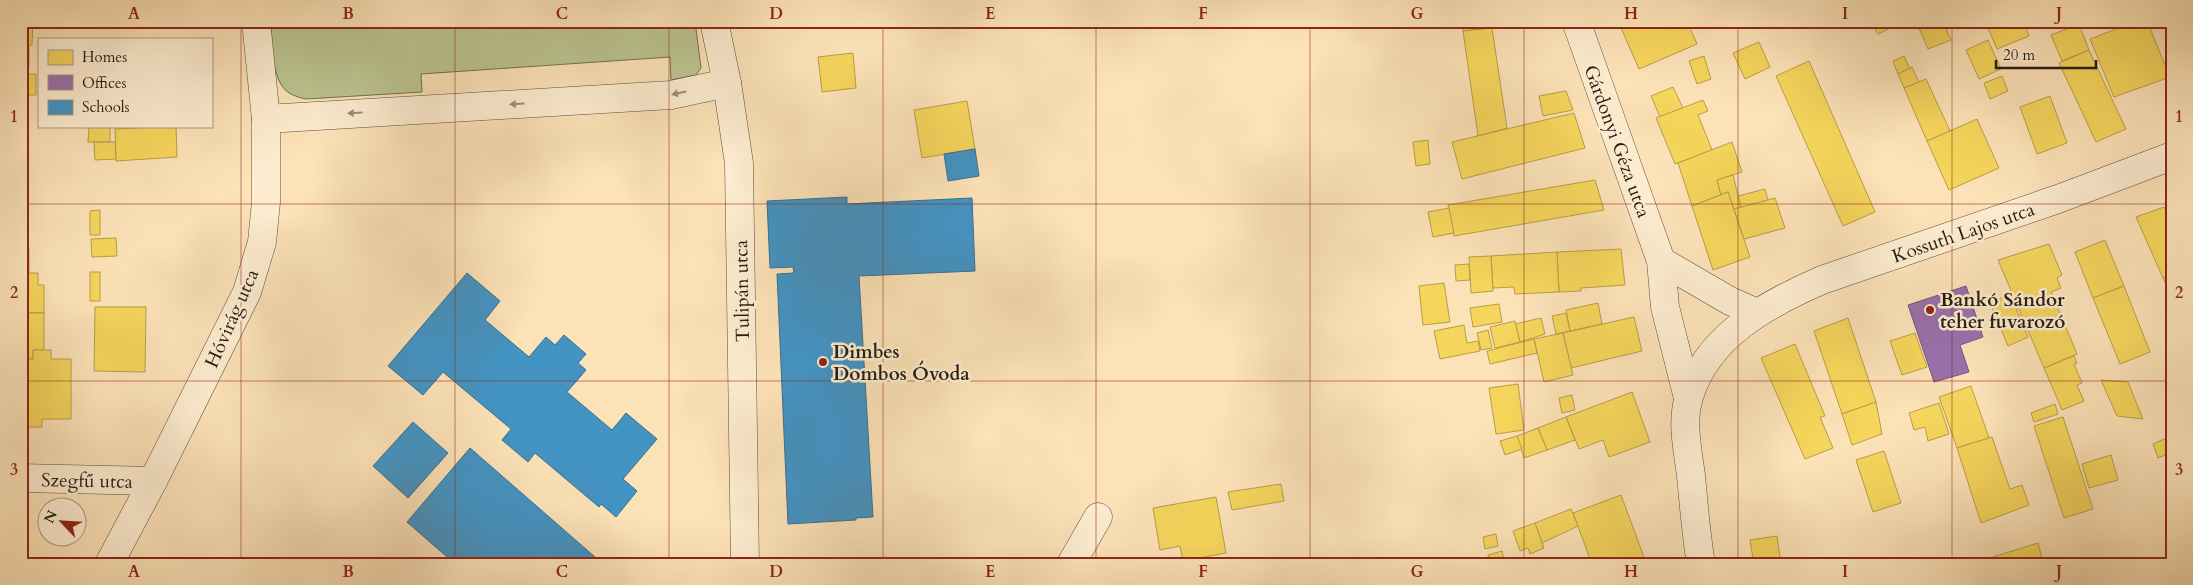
<svg xmlns="http://www.w3.org/2000/svg" width="2193" height="585" viewBox="0 0 2193 585" font-family="Cardo,serif">
  <style>
    .green { fill: #bbc491; stroke: #707051 }
    .homes { fill: #f6d55c; stroke: #b79e46 }
    .offices { fill: #9970ab; stroke: #76577d }
    .schools { fill: #4393c3; stroke: #3a6f8e }
    .lines { fill: none; stroke-linecap: round; stroke-linejoin: round }
    .minor-casing { stroke: #5b4e3a; stroke-width: 29 }
    .minor { stroke: #fdecd0; stroke-width: 28 }
    .oneway { fill: #9c8e7a }
    .grid { fill: none; stroke: #8f2418; stroke-width: 1; stroke-opacity: 0.55 }
    .poi-dot { fill: #8f2418; stroke: #fdecd0; stroke-width: 2 }
    .labels { text-anchor: middle; stroke-width: 5; stroke-linejoin: round; paint-order: stroke }
    .street-label { font-size: 19px; fill: #251c11; stroke: #fdecd0 }
    .poi-label { font-size: 19px; font-weight: bold; fill: #251c11; stroke: #fdecd0; text-anchor: start }
    .neatline { fill: none; stroke: #8f2418; stroke-width: 2 }
    .grid-label { font-size: 16px; text-anchor: middle; font-weight: bold; fill: #8f2418 }
  </style>
  <rect width="100%" height="100%" fill="#fce2b7"/>
  <filter id="stains"><feTurbulence type="fractalNoise" baseFrequency=".004" numOctaves="4"/><feColorMatrix values="0 0 0 0 .2 0 0 0 0 .09 0 0 0 0 .02 0 0 0 .5 -.17"/></filter>
  <radialGradient id="worn" r=".72"><stop offset=".6" stop-color="#630" stop-opacity="0"/><stop offset="1" stop-color="#630" stop-opacity=".3"/></radialGradient>
  <path class="green" d="M270 21H695L701 68 696 75 671 80 670 57 421 74 422 92 306 99C297 97 287 94 282 86 271 70 273 41 270 21Z"/>
  <g class="homes">
    <polygon points="21,21 33,21 32,45 29,45 29,66 26,66 26,74 36,74 36,95 25,95 25,125 21,125"/>
    <polygon points="1461,21 1491,21 1492,28 1463,31"/>
    <polygon points="1618,21 1653,21 1655,27 1669,21 1687,21 1697,44 1639,69"/>
    <polygon points="1916,21 1943,21 1951,40 1928,49"/>
    <polygon points="1985,21 2023,21 2029,36 1997,49"/>
    <polygon points="2137,21 2147,21 2170,77 2114,97 2090,39"/>
    <polygon points="1883,22 1887,30 1878,34 1874,27"/>
    <polygon points="2079,24 2089,50 2062,61 2051,35"/>
    <polygon points="1492,28 1507,128 1478,136 1463,31"/>
    <polygon points="1988,40 2001,69 1979,79 1966,50"/>
    <polygon points="1759,42 1770,67 1745,79 1733,53"/>
    <polygon points="2089,50 2126,129 2096,142 2059,63"/>
    <polygon points="853,53 856,88 822,92 818,57"/>
    <polygon points="1704,56 1711,79 1697,84 1689,61"/>
    <polygon points="1904,56 1910,69 1898,74 1893,61"/>
    <polygon points="1809,61 1875,212 1843,226 1776,76"/>
    <polygon points="1912,67 1919,82 1904,88 1898,74"/>
    <polygon points="2002,76 2008,91 1990,99 1984,83"/>
    <polygon points="1926,79 1950,131 1927,141 1904,88"/>
    <polygon points="1673,87 1683,108 1660,117 1651,96"/>
    <polygon points="1566,91 1573,110 1543,116 1539,96"/>
    <polygon points="2050,96 2067,143 2037,154 2020,107"/>
    <polygon points="1703,100 1708,111 1698,115 1712,150 1675,164 1656,118"/>
    <polygon points="967,101 975,149 922,158 914,110"/>
    <polygon points="1574,113 1585,148 1462,179 1452,142"/>
    <polygon points="1977,119 1999,168 1949,190 1927,141"/>
    <polygon points="89,126 110,126 110,142 88,142"/>
    <polygon points="176,126 177,157 116,161 115,129"/>
    <polygon points="1428,140 1430,164 1416,166 1413,142"/>
    <polygon points="94,142 115,142 116,159 95,160"/>
    <polygon points="1732,142 1742,172 1717,180 1721,195 1692,206 1678,163"/>
    <polygon points="1733,175 1741,208 1734,209 1728,192 1721,195 1717,180"/>
    <polygon points="1595,180 1604,210 1454,236 1448,205"/>
    <polygon points="1765,189 1768,200 1741,208 1738,196"/>
    <polygon points="1728,192 1750,257 1713,270 1692,206"/>
    <polygon points="1775,198 1785,228 1744,239 1734,209"/>
    <polygon points="2164,207 2172,224 2172,275 2163,278 2136,217"/>
    <polygon points="1449,208 1454,233 1433,237 1428,212"/>
    <polygon points="100,210 100,235 90,235 90,211"/>
    <polygon points="116,238 117,256 92,257 91,239"/>
    <polygon points="2105,240 2124,286 2093,298 2075,252"/>
    <polygon points="2049,244 2062,275 2057,278 2061,288 2051,292 2077,354 2044,368 1998,260"/>
    <polygon points="21,249 29,249 29,273 38,273 38,285 44,285 44,313 21,313"/>
    <polygon points="1621,249 1625,285 1581,288 1581,291 1559,292 1557,252"/>
    <polygon points="1557,252 1559,292 1515,294 1514,287 1493,288 1491,256"/>
    <polygon points="1491,256 1493,291 1471,293 1469,257"/>
    <polygon points="1469,264 1470,280 1456,281 1455,265"/>
    <rect x="90" y="272" width="10" height="29"/>
    <polygon points="2172,275 2172,298 2163,278"/>
    <polygon points="1444,283 1450,322 1423,325 1419,286"/>
    <polygon points="2124,286 2150,352 2120,364 2093,298"/>
    <polygon points="2010,294 2028,337 2008,346 1990,303"/>
    <polygon points="1598,303 1602,324 1570,331 1566,310"/>
    <polygon points="1499,304 1502,322 1473,327 1470,308"/>
    <polygon points="95,307 146,307 145,372 94,371"/>
    <polygon points="21,313 44,313 44,350 33,350 33,359 21,359"/>
    <polygon points="1566,313 1570,331 1556,334 1552,316"/>
    <polygon points="1634,317 1642,351 1571,368 1563,333"/>
    <polygon points="1541,318 1545,334 1520,342 1515,324"/>
    <polygon points="1848,318 1876,402 1842,414 1814,331"/>
    <polygon points="1515,321 1520,342 1495,348 1490,327"/>
    <polygon points="1464,325 1467,343 1478,341 1480,351 1440,359 1434,331"/>
    <polygon points="1488,330 1492,348 1481,350 1477,333"/>
    <polygon points="1563,333 1573,375 1544,382 1534,339"/>
    <polygon points="1915,333 1927,367 1902,375 1890,341"/>
    <polygon points="1534,339 1537,353 1490,364 1487,351"/>
    <polygon points="1795,344 1825,416 1820,417 1833,448 1805,459 1761,358"/>
    <polygon points="33,350 51,350 51,359 71,359 71,419 42,419 42,427 21,427 21,359 33,359"/>
    <polygon points="2074,356 2077,363 2074,364 2082,383 2077,385 2084,401 2062,410 2044,368"/>
    <polygon points="2101,380 2128,382 2143,419 2117,416"/>
    <polygon points="1518,384 1524,430 1496,434 1489,388"/>
    <polygon points="1971,386 1989,438 1957,448 1939,397"/>
    <polygon points="1632,392 1650,442 1609,457 1603,440 1579,449 1566,417"/>
    <polygon points="1572,395 1575,410 1562,413 1559,398"/>
    <polygon points="1876,402 1882,434 1852,445 1842,414"/>
    <polygon points="1939,403 1949,434 1928,441 1925,427 1914,430 1909,413"/>
    <polygon points="2055,404 2058,414 2034,422 2031,413"/>
    <polygon points="1566,417 1575,440 1547,450 1538,428"/>
    <polygon points="2063,417 2093,509 2064,518 2034,426"/>
    <polygon points="1538,428 1547,450 1524,458 1517,436"/>
    <polygon points="1517,436 1522,449 1505,455 1500,441"/>
    <polygon points="2171,436 2172,452 2158,458 2153,444"/>
    <polygon points="1992,437 2010,489 2022,485 2029,505 1981,523 1957,448"/>
    <polygon points="1884,451 1901,503 1873,512 1856,460"/>
    <polygon points="2111,455 2118,480 2089,488 2082,464"/>
    <polygon points="1281,484 1284,501 1232,510 1228,492"/>
    <polygon points="1621,495 1645,560 1634,564 1592,564 1573,513"/>
    <polygon points="1216,497 1226,553 1183,561 1180,546 1160,550 1153,508"/>
    <polygon points="1571,509 1578,526 1542,543 1535,523"/>
    <polygon points="1535,523 1544,548 1530,554 1528,548 1520,551 1513,531"/>
    <polygon points="1496,534 1498,546 1485,549 1483,537"/>
    <polygon points="1777,536 1781,564 1754,564 1750,540"/>
    <polygon points="2038,543 2042,558 2021,564 1995,564 1993,557"/>
    <polygon points="1502,551 1505,564 1490,564 1488,555"/>
  </g>
  <polygon class="offices" points="1966,286 1983,337 1960,345 1969,372 1934,382 1908,305"/>
  <g class="schools">
    <polygon points="975,149 979,176 948,181 944,154"/>
    <polygon points="847,197 847,204 972,198 975,271 859,276 873,517 856,518 856,520 788,524 777,274 794,273 793,267 770,268 767,201"/>
    <polygon points="467,273 500,301 485,320 529,357 546,337 555,345 564,335 586,354 578,363 586,370 567,392 612,430 626,413 657,439 623,479 637,491 616,517 601,504 599,507 535,453 528,462 502,440 511,429 443,372 423,395 388,366"/>
    <polygon points="413,422 448,453 408,498 373,466"/>
    <polygon points="470,448 603,564 455,564 407,522"/>
  </g>
  <g class="lines">
    <g class="minor-casing">
      <g id="minor">
        <polyline points="714,21 727,83 739,163 745,564"/>
        <polyline points="1576,21 1661,261 1665,307 1688,398"/>
        <polyline points="266,119 671,95 727,83"/>
        <polyline points="1661,261 1730,301 1757,313"/>
        <polyline points="21,478 153,481"/>
        <polyline points="109,564 153,481 247,292 262,242 266,202 266,119 256,21"/>
        <polyline points="1071,564 1098,517"/>
        <path d="M1701 564C1696 535 1694 506 1691 476 1688 451 1681 422 1689 397 1707 336 1767 304 1822 280L2058 199 2172 156"/>
      </g>
    </g>
    <use href="#minor" class="minor"/>
  </g>
  <defs><path id="oneway-solid" d="M-6-.8H1V-3.2L6.5 0L1 3.2V.8H-6Z" transform="scale(1.25)"/></defs>
  <g class="oneway">
    <use href="#oneway-solid" transform="translate(679 93) rotate(168)"/>
    <use href="#oneway-solid" transform="translate(517 104) rotate(177)"/>
    <use href="#oneway-solid" transform="translate(355 113) rotate(177)"/>
  </g>
  <path class="grid" d="M241 21V564M455 21V564M669 21V564M883 21V564M1096 21V564M1310 21V564M1524 21V564M1738 21V564M1952 21V564M21 204H2172M21 381H2172"/>
  <g class="poi-dot">
    <circle cx="1930" cy="310" r="5"/>
    <circle cx="823" cy="362" r="5"/>
  </g>
  <g class="labels">
    <g class="street-label">
      <text transform="translate(1618 141) rotate(70)" y="7">Gárdonyi Géza utca</text>
      <text transform="translate(1963 232) rotate(-19)" y="7">Kossuth Lajos utca</text>
      <text transform="translate(741 291) rotate(-91)" y="7">Tulipán utca</text>
      <text transform="translate(231 318) rotate(-66)" y="7">Hóvirág utca</text>
      <text transform="translate(87 480) rotate(1)" y="7">Szegfű utca</text>
    </g>
    <g class="poi-label">
      <text x="1940" y="306">Bankó Sándor<tspan x="1940" dy="22">teher fuvarozó</tspan></text>
      <text x="833" y="358">Dimbes<tspan x="833" dy="22">Dombos Óvoda</tspan></text>
    </g>
  </g>
  <rect width="2193" height="585" fill="none" stroke="#fce2b7" stroke-width="55"/>
  <rect x="38" y="38" width="175" height="90" fill="#fdecd0" stroke="#a79984"/>
  <rect x="48" y="50" width="25" height="15" fill="#f6d55c" stroke="#a79984"/>
  <text x="82" y="62" font-size="15" fill="#251c11">Homes</text>
  <rect x="48" y="75" width="25" height="15" fill="#9970ab" stroke="#a79984"/>
  <text x="82" y="88" font-size="15" fill="#251c11">Offices</text>
  <rect x="48" y="100" width="25" height="15" fill="#4393c3" stroke="#a79984"/>
  <text x="82" y="112" font-size="15" fill="#251c11">Schools</text>
  <g transform="translate(62 522) rotate(295)"><circle r="24" fill="#fdecd0" stroke="#a79984"/>
  <path d="M0-4L9 19L0 12L-9 19Z" fill="#8f2418"/>
  <text y="-8" font-size="14" font-weight="bold" text-anchor="middle" fill="#251c11">N</text>
  </g>
  <path d="M1996 60v8h100v-8" fill="none" stroke="#251c11" stroke-width="2.5"/>
  <text x="2003" y="60" font-size="15" fill="#251c11" stroke="#fdecd0" stroke-width="4" paint-order="stroke">20 m</text>
  <rect x="28" y="28" width="2138" height="530" class="neatline"/>
  <g class="grid-label">
    <text x="134" y="19">A</text>
    <text x="348" y="19">B</text>
    <text x="562" y="19">C</text>
    <text x="776" y="19">D</text>
    <text x="990" y="19">E</text>
    <text x="1203" y="19">F</text>
    <text x="1417" y="19">G</text>
    <text x="1631" y="19">H</text>
    <text x="1845" y="19">I</text>
    <text x="2059" y="19">J</text>
    <text x="14" y="122">1</text>
    <text x="2179" y="122">1</text>
    <text x="14" y="298">2</text>
    <text x="2179" y="298">2</text>
    <text x="14" y="475">3</text>
    <text x="2179" y="475">3</text>
    <text x="134" y="577">A</text>
    <text x="348" y="577">B</text>
    <text x="562" y="577">C</text>
    <text x="776" y="577">D</text>
    <text x="990" y="577">E</text>
    <text x="1203" y="577">F</text>
    <text x="1417" y="577">G</text>
    <text x="1631" y="577">H</text>
    <text x="1845" y="577">I</text>
    <text x="2059" y="577">J</text>
  </g>
  <rect width="100%" height="100%" filter="url(#stains)"/>
  <rect width="100%" height="100%" fill="url(#worn)"/>
</svg>
